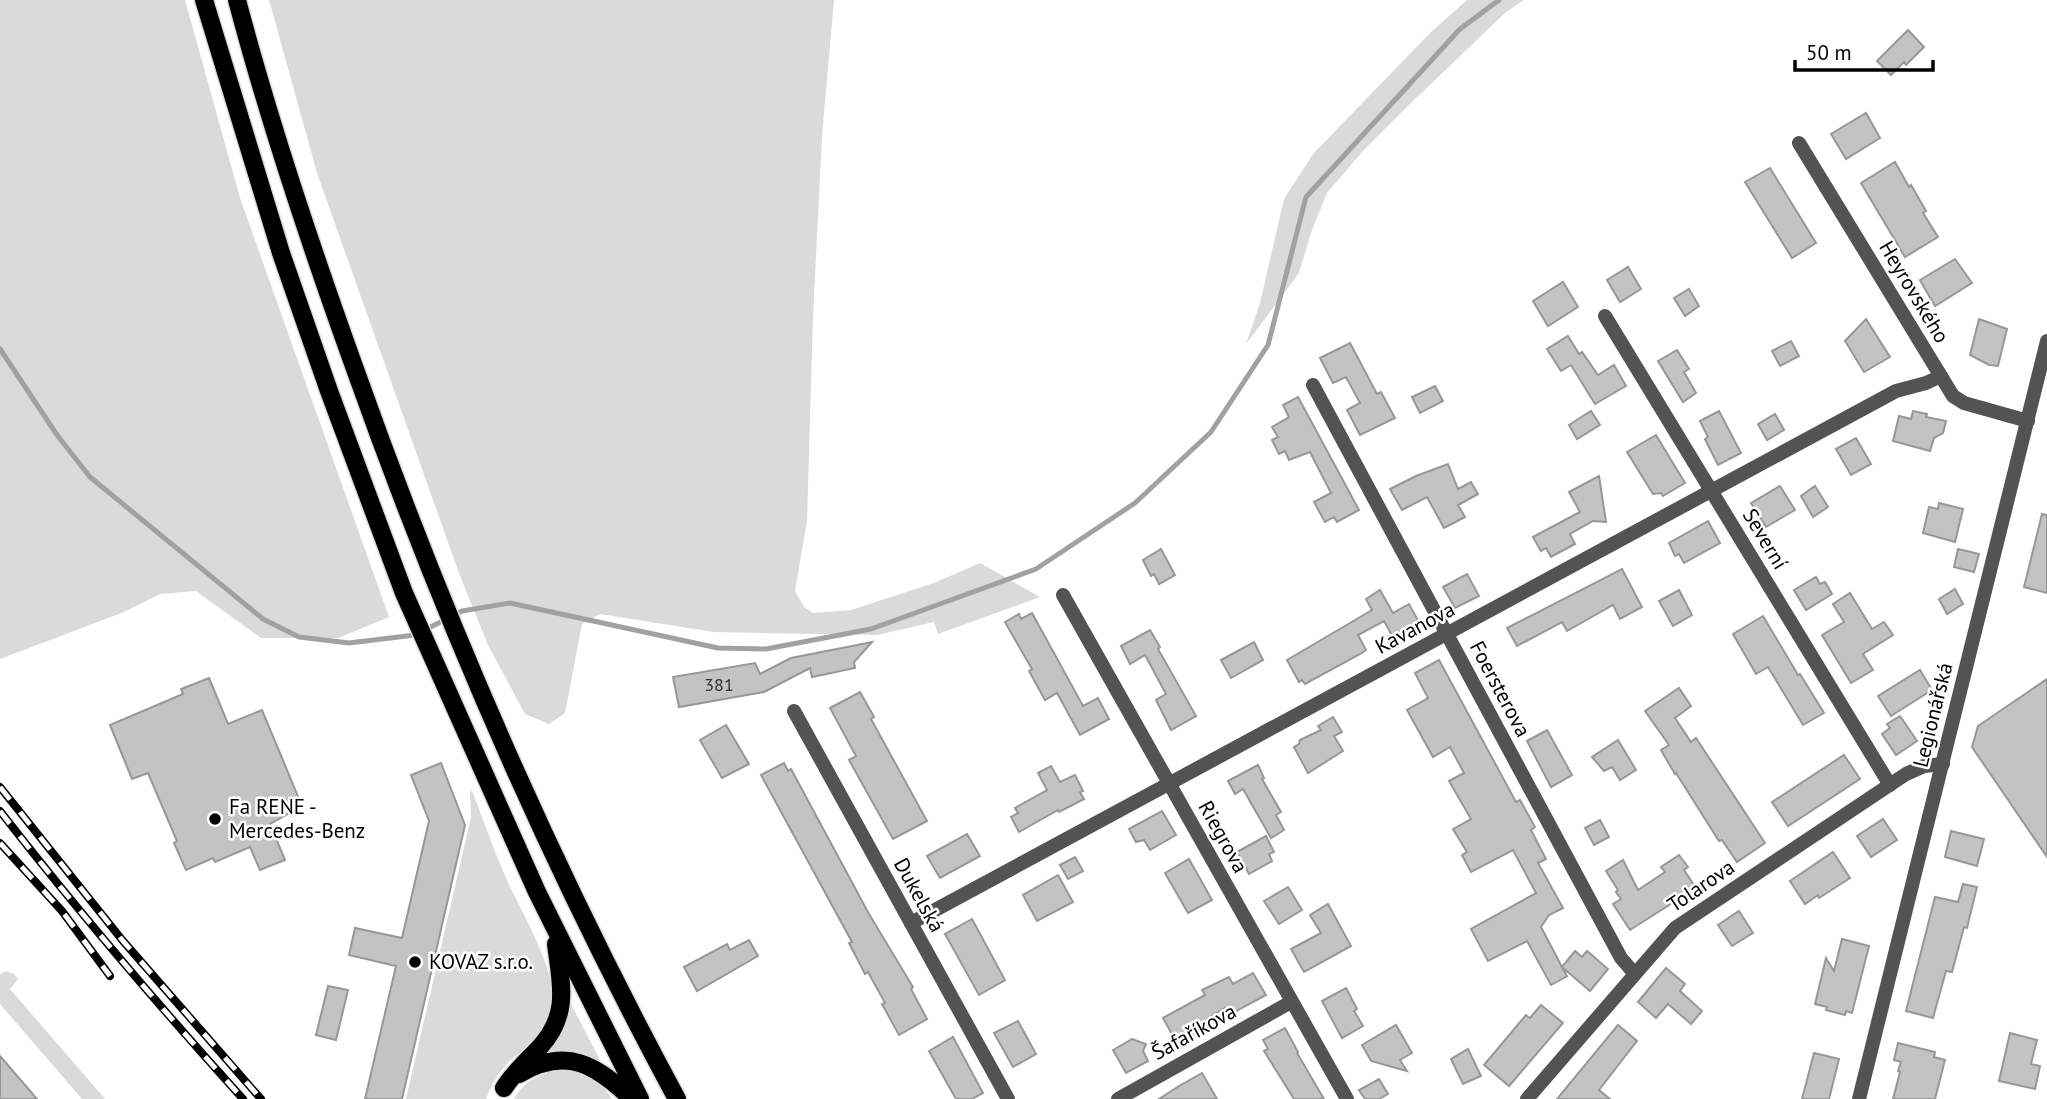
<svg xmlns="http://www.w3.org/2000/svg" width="2047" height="1099" viewBox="0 0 2047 1099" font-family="'PT Sans',sans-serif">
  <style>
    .green { fill: #dadada }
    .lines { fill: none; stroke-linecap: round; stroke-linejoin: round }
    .stream { stroke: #a1a1a1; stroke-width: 5 }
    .building { fill: #c3c3c3; stroke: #979797; stroke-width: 2 }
    .primary-casing { stroke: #dbdbdb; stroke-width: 21 }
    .street { stroke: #535353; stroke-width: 14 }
    .primary { stroke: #000; stroke-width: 18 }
    .rail-casing { stroke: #000; stroke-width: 8 }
    .rail { stroke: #fff; stroke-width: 5; stroke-dasharray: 16; stroke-linecap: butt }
    .poi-dot { fill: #000; stroke: #fff; stroke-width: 2.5 }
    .labels { text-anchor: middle; stroke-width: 5; stroke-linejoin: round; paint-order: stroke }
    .number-label { font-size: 18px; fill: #313131 }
    .street-label { font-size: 21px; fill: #000; stroke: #fff }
    .poi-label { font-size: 21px; fill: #000; stroke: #fff; text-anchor: start }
  </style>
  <rect width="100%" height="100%" fill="#fff"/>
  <g class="green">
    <polygon points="0,0 185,0 240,198 389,617 338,638 261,638 196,591 160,594 124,612 0,659"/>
    <polygon points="269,0 834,0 822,136 813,316 807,521 795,591 804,607 813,613 851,610 934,583 980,563 1040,597 938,634 934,622 877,635 714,632 600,614 582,624 565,713 549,724 525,714 488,645 460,576 317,173"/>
    <polygon points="1467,0 1524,0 1505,13 1411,103 1362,152 1327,193 1312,230 1299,273 1246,344 1260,303 1284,199 1313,154 1430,33"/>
    <path d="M472 791C483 819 493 848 505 876 519 908 565 983 551 1016 541 1042 526 1045 508 1063 498 1073 491 1086 486 1099H406L471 817 470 792Z"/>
    <polygon points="6,971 14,974 18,979 10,989 105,1099 82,1099 0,1004 0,974"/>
    <polygon points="570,1002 600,1060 599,1062 574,1055 546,1053 561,1030"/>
    <path d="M564 1069C585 1074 600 1080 612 1099H514C525 1079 543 1073 564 1069Z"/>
  </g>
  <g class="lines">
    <polyline class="stream" points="0,349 57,435 90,477 263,619 299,637 349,643 415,635 462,611 510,603 718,648 766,649 871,629 1036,569 1135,503 1211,432 1268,345 1306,197 1460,29 1499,0"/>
  </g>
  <g class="building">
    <polygon points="1908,30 1924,47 1906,65 1904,62 1891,75 1877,61"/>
    <polygon points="1866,113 1880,138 1846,159 1831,134"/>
    <polygon points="1895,162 1909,187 1911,185 1926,211 1923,213 1938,237 1905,257 1861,183"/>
    <polygon points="1770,168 1816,243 1792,258 1745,182"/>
    <polygon points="1955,259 1972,283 1935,306 1920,280"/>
    <polygon points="1628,267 1641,289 1620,302 1607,280"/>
    <polygon points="1563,282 1578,307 1548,326 1533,301"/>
    <polygon points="1689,289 1699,306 1685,316 1674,298"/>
    <polygon points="1866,319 1890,357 1864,372 1845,341"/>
    <polygon points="1979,319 2007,329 1998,366 1989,365 1970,355"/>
    <polygon points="1568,336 1579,354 1582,352 1598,375 1614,365 1626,386 1595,404 1571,365 1561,371 1547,349"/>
    <polygon points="1791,341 1799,356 1780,366 1772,351"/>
    <polygon points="1350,343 1377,394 1381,392 1395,418 1360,435 1347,410 1360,403 1346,377 1333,383 1320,358"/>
    <polygon points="1677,350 1689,369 1684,372 1696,393 1683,402 1658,361"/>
    <polygon points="1435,386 1443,401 1420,413 1412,397"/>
    <polygon points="1298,397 1359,510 1337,522 1334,517 1325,522 1314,502 1331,493 1310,452 1289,460 1285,451 1279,454 1272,440 1278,437 1272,427 1289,417 1283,405"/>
    <polygon points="1591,411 1600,425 1577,439 1569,425"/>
    <polygon points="1719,411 1741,453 1718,465 1705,439 1708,437 1700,421"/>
    <polygon points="1913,411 1927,414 1926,417 1946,421 1943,433 1934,438 1930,451 1893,441 1899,416 1911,419"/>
    <polygon points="1775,414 1784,430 1767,440 1758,424"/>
    <polygon points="1656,435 1685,483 1663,496 1661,493 1653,494 1627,452"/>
    <polygon points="1856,438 1871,464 1851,475 1836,449"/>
    <polygon points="1448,464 1458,489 1471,482 1478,494 1458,505 1465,517 1444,528 1427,497 1402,510 1390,489 1416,476"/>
    <polygon points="1599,476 1606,522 1593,521 1570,534 1575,544 1551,557 1546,548 1541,551 1533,537 1580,512 1569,492"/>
    <polygon points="1780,486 1795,510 1766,527 1751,503"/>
    <polygon points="1815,486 1828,507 1813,517 1801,496"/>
    <polygon points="1939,503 1963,509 1955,542 1923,533 1929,507 1938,509"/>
    <polygon points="2042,514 2047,515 2047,593 2024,587"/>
    <polygon points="1708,521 1720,543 1684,563 1679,554 1675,556 1669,543"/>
    <polygon points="1161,549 1175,575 1159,584 1154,574 1151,576 1143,560"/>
    <polygon points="1958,549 1979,554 1974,572 1954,567"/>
    <polygon points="1622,569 1642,607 1620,619 1613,605 1567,631 1562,622 1517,646 1507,628"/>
    <polygon points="1467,574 1479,596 1455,608 1443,587"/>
    <polygon points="1816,577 1820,584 1825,582 1832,594 1806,610 1794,590"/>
    <polygon points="1955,589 1963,604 1947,614 1939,599"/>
    <polygon points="1380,590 1393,613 1409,604 1421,626 1395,641 1384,621 1358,635 1366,650 1362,653 1305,684 1302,680 1299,682 1287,660 1372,610 1366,599"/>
    <polygon points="1679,590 1692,615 1673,626 1659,601"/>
    <polygon points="1850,593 1872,629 1884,622 1893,635 1863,654 1873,670 1851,683 1822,635 1844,622 1833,604"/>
    <polygon points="1032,613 1083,706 1098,698 1109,719 1080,735 1057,693 1045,700 1029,671 1032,669 1005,622 1019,614 1021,619"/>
    <polygon points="1763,616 1798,675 1800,674 1824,713 1803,725 1768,667 1756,674 1733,634"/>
    <polygon points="1150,630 1160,647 1158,649 1196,716 1171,730 1156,700 1166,694 1145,655 1130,664 1121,646"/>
    <polygon points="872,642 854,662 855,668 812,677 810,668 764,692 679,707 673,677 755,663 760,674 791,658"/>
    <polygon points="1254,642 1263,660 1231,678 1221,660"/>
    <polygon points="1439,660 1516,802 1520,800 1535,827 1531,830 1546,859 1538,863 1563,908 1549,915 1541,927 1562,967 1575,951 1582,957 1587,951 1608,969 1590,991 1562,967 1567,976 1551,985 1527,941 1488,961 1471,929 1536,893 1513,850 1471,872 1462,855 1467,852 1453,829 1471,819 1449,781 1464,773 1450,747 1433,757 1407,710 1428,698 1415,673"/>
    <polygon points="1920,670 1932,690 1891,716 1878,696"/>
    <polygon points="209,678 228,724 262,710 302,806 270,824 285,860 260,870 250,847 215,862 213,858 186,870 174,843 177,841 148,773 132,779 110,725 183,694 181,689"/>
    <polygon points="2047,679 2047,857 1972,747 1978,726"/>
    <polygon points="1679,688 1691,706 1675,718 1691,742 1696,738 1765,843 1737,862 1722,840 1719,841 1676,773 1675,774 1661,750 1669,745 1645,711"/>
    <polygon points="860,692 874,717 871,719 927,821 893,839 849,760 856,756 830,708"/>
    <polygon points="1900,716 1917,741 1896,755 1882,734 1890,728 1887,724"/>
    <polygon points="1333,717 1342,732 1334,736 1343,751 1308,773 1294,747 1299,744 1300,740 1321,730 1318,726"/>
    <polygon points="726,725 749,764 722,778 700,740"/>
    <polygon points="1547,730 1572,775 1551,787 1527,741"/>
    <polygon points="1618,740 1636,770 1620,780 1612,767 1604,771 1592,757"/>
    <polygon points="1844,755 1860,779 1788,826 1772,802"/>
    <polygon points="441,763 465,825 402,1099 365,1099 396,966 349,955 355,928 402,938 429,821 411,775"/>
    <polygon points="784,763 788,771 791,769 869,914 913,987 911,989 927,1019 899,1035 882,1004 885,1003 868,972 865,974 849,943 852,942 761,775"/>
    <polygon points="1258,765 1264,778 1262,779 1281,812 1276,815 1284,830 1271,838 1243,789 1235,794 1228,781"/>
    <polygon points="1051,766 1060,782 1075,775 1083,791 1080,792 1084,799 1059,812 1058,810 1019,832 1011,817 1018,813 1015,808 1047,790 1038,773"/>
    <polygon points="1162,811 1176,835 1150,850 1144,840 1136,842 1129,829"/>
    <polygon points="1883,819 1897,840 1871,857 1857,836"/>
    <polygon points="1600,820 1609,837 1594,845 1585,828"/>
    <polygon points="1951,831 1984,839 1977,866 1945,857"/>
    <polygon points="967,834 980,856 940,878 927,856"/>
    <polygon points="1266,836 1274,852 1269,854 1272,861 1249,874 1237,852"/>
    <polygon points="1833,852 1850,878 1819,898 1818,895 1805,904 1790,881"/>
    <polygon points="1679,855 1688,867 1684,870 1696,888 1630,930 1613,904 1621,899 1616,892 1618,890 1606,871 1623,860 1638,890 1665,872 1661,867"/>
    <polygon points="1075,857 1083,871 1068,879 1060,865"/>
    <polygon points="1189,859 1212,900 1188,913 1165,873"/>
    <polygon points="1058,875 1073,902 1037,921 1023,895"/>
    <polygon points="1963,884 1977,887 1967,928 1964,927 1952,972 1946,971 1933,1018 1906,1011 1935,897 1958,902"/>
    <polygon points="1288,887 1302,910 1279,924 1264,901"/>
    <polygon points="1328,904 1351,946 1304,972 1291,949 1321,933 1310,915"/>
    <polygon points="1739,911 1753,933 1732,946 1718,925"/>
    <polygon points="972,919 1005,980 979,995 945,934"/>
    <polygon points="1842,939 1869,946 1852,1013 1846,1011 1845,1015 1826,1010 1827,1007 1815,1004 1826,958 1834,971"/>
    <polygon points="749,940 758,956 697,991 684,967 727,944 730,950"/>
    <polygon points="1666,968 1685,984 1680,991 1702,1011 1691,1024 1668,1004 1656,1018 1638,1002"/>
    <polygon points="1253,973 1266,995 1229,1015 1225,1008 1199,1024 1202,1030 1178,1045 1163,1018 1205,995 1202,990 1229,977 1233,984"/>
    <polygon points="328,986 348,990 336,1040 316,1035"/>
    <polygon points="1346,988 1357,1009 1354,1011 1363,1026 1342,1038 1322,1001"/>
    <polygon points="1541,1005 1563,1023 1509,1086 1484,1065 1526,1015 1530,1018"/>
    <polygon points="1018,1021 1036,1054 1013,1067 994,1033"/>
    <polygon points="1396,1025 1412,1053 1400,1060 1407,1071 1371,1061 1362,1045"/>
    <polygon points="1618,1025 1637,1041 1599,1090 1610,1099 1557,1099"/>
    <polygon points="1285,1028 1298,1052 1297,1053 1324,1099 1294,1099 1264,1051 1268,1049 1263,1040"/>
    <polygon points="2010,1033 2037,1040 2031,1064 2040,1066 2035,1089 1999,1081"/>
    <polygon points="953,1037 983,1093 972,1099 956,1099 929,1051"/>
    <polygon points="1132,1039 1146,1044 1143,1051 1148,1061 1126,1073 1113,1050"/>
    <polygon points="1898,1043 1935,1052 1934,1057 1945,1060 1935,1099 1893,1099 1900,1072 1898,1071 1901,1062 1894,1060"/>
    <polygon points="1468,1049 1481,1076 1463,1084 1451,1059"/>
    <polygon points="1814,1053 1839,1059 1829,1099 1802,1099"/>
    <polygon points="0,1056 37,1099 0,1099"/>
    <polygon points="1202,1073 1217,1099 1159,1099 1179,1086"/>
    <polygon points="1379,1079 1388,1094 1379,1099 1365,1099 1359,1090"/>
  </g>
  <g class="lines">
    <g class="primary-casing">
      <g id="primary">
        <polyline points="204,0 281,253 329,391 404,593 537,892 640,1099"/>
        <path d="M237 0C270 125 311 247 355 369 444 620 550 864 677 1099"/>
        <path d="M519 1074C567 1046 596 1065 632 1099"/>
        <path d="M504 1088C514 1072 527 1061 540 1047 570 1014 561 984 556 944"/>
      </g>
    </g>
    <g class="street">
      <polyline points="1799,143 1953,396 1964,403 2028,421"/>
      <polyline points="1605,316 1890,785"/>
      <polyline points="1313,385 1621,958 1634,973"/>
      <polyline points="1063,595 1347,1099"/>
      <polyline points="794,711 1008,1099"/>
      <polyline points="911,923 1896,391 1926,383 1941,376"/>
      <polyline points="1118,1099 1291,1002"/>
      <polyline points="1527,1099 1675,928 1906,774 1924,766 1943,764"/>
      <polyline points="1859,1099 2047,341"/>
    </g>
    <use href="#primary" class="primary"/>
    <g class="rail-casing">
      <g id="rail">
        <polyline points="0,787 123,941 261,1099"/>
        <path d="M0 811C77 910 159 1006 243 1099"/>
        <polyline points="0,843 62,911 110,976"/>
      </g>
    </g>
    <use href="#rail" class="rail"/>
  </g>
  <g class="poi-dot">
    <circle cx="215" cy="819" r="7"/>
    <circle cx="415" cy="962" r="7"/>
  </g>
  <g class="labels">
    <g class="number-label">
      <text x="719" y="691">381</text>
    </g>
    <g class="street-label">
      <text transform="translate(1914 292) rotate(59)" y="7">Heyrovského</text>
      <text transform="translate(1765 539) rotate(59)" y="7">Severní</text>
      <text transform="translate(1415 628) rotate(-28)" y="7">Kavanova</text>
      <text transform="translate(1500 689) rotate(62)" y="7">Foersterova</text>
      <text transform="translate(1933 715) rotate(-76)" y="7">Legionářská</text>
      <text transform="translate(1223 837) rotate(61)" y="7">Riegrova</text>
      <text transform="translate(1701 886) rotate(-34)" y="7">Tolarova</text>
      <text transform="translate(919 895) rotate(61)" y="7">Dukelská</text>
      <text transform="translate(1194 1032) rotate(-29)" y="7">Šafaříkova</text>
    </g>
    <g class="poi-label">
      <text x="229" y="814">Fa RENE -<tspan x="229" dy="24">Mercedes-Benz</tspan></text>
      <text x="429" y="969">KOVAZ s.r.o.</text>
    </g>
  </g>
  <path d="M1795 60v10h138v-10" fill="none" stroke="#000000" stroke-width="3.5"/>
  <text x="1806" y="60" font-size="21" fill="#000000" stroke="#ffffff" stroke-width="5" paint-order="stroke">50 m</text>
</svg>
